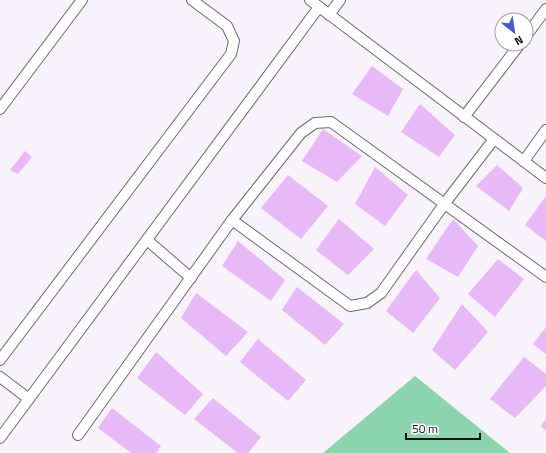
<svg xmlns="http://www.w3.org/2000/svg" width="546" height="453" viewBox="0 0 546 453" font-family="'Titillium Web',sans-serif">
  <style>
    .green { fill: #8bd4ad }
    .building { fill: #e7b9f6 }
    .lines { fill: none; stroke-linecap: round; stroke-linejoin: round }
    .minor-casing { stroke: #6f6971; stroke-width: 12 }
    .minor { stroke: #fff; stroke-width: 10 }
  </style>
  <rect width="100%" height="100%" fill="#f8f2fb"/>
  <polygon class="green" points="415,376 510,453 323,453"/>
  <g class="building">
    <polygon points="372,66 403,89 388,116 352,94"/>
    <polygon points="420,104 455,135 439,157 401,132"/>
    <polygon points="323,129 362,156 337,182 302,161"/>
    <polygon points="25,151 32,157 18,174 10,170"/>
    <polygon points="497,165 523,188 509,211 476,186"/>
    <polygon points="375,167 408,195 385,226 355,204"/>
    <polygon points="288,175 328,206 301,239 261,208"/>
    <polygon points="546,196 546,241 525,225"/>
    <polygon points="339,219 374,249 348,275 316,250"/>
    <polygon points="453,219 478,246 458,277 426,259"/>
    <polygon points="238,241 285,280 271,301 222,266"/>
    <polygon points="498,259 524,279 495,317 468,294"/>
    <polygon points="416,270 440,298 413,333 386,311"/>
    <polygon points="297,287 344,324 325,345 282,310"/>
    <polygon points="196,293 248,332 226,356 181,318"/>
    <polygon points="462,304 488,332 455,370 432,350"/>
    <polygon points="546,327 546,354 533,344"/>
    <polygon points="258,339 306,380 288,401 240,362"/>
    <polygon points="156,352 203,394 185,415 137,378"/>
    <polygon points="524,357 546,374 546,386 515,418 490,399"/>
    <polygon points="213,398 261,437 248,453 238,453 194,419"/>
    <polygon points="112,408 161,446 156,453 131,453 98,428"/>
    <polygon points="546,419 546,431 541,426"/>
  </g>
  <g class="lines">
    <g class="minor-casing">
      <g id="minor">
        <polyline points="310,0 546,178"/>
        <polyline points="329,15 340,0"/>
        <polyline points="526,36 546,9"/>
        <polyline points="0,109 82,0"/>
        <polyline points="464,117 520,44"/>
        <polyline points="524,161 546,130"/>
        <polyline points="232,220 350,306 367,303 381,293 445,203 494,139"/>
        <polyline points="147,240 191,278"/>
        <polyline points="0,360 231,54 234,41 227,26 192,0"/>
        <polyline points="0,377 29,399"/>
        <polyline points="78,435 232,220 301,133 315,123 331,122 546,277"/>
        <polyline points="0,438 319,7"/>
      </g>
    </g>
    <use href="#minor" class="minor"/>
  </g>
  <g transform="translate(514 32) rotate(150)"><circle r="19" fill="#ffffff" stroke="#a09fa1"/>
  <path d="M0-3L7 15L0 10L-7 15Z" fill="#4659cd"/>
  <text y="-6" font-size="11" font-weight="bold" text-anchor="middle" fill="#121013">N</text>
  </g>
  <path d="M406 433v6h74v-6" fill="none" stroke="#121013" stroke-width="2"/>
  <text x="412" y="433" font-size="12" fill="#121013" stroke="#ffffff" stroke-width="3" paint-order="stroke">50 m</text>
</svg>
